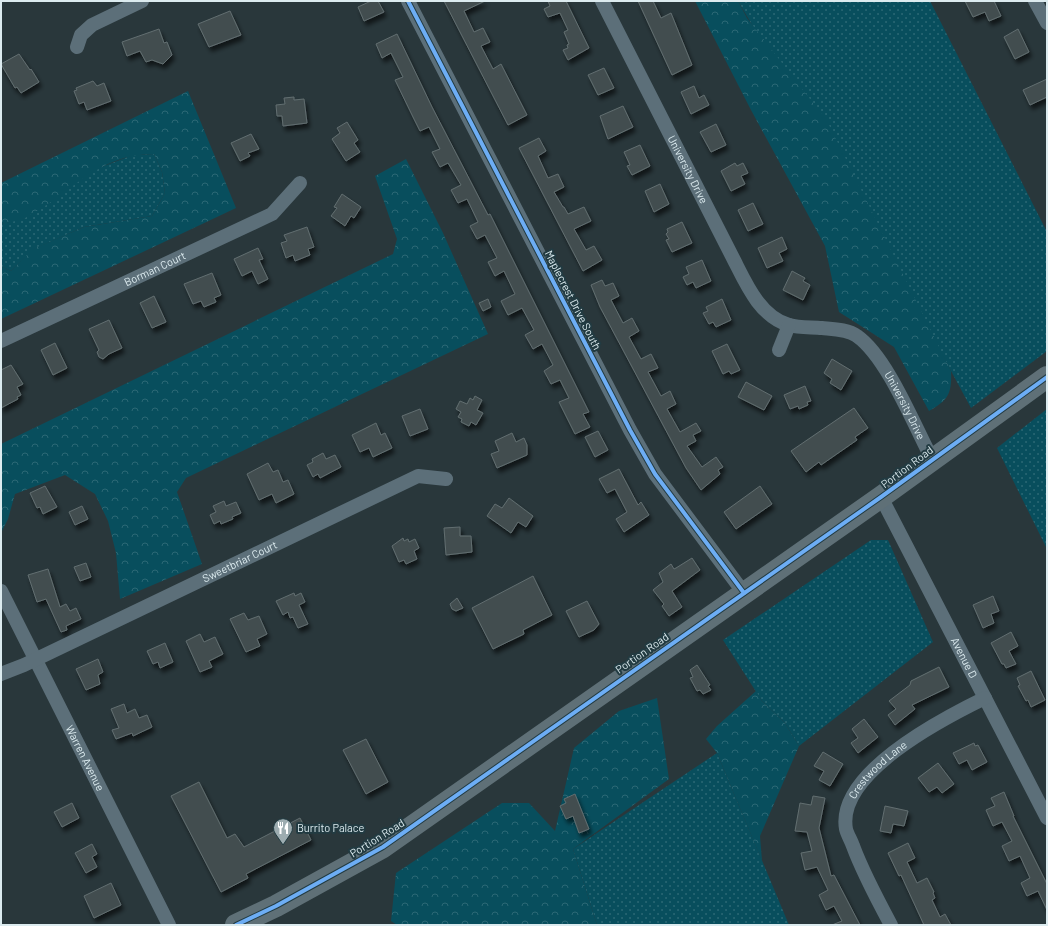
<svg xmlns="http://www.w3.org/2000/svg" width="1048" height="926" viewBox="0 0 1048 926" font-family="Barlow,sans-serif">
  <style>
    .grass { fill: url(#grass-dots) }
    .forest { fill: url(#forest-crowns) }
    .building { fill: #424e50; stroke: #626e70; filter: url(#shadow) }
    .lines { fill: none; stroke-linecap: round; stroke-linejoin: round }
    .street { stroke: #5c6f79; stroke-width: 14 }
    .primary { stroke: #5f7077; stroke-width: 22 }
    .cycleway-casing { stroke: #223b42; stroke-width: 6 }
    .cycleway { stroke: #6dadf4; stroke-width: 4 }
    .labels { text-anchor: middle; stroke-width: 4; stroke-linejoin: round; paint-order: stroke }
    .street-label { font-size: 11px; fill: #dcebef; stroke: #223b42 }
    .poi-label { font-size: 11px; fill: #dcebef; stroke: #223b42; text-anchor: start }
  </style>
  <defs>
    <pattern id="grass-dots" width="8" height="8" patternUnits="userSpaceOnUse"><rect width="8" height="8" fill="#084e5d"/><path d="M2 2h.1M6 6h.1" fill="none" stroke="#2b6875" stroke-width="1.8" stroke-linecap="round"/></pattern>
    <pattern id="forest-crowns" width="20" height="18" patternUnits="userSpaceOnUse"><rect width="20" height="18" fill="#084e5d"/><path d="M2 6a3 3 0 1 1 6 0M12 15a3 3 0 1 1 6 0" fill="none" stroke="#2b6875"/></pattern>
    <filter id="shadow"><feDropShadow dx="2.5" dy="4.5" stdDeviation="2" flood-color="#0009"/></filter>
  </defs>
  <rect width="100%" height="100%" fill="#29373b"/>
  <g class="grass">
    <polygon points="738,1 930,1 1047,232 1047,351 971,408 897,271"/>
    <polygon points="154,154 162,172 165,193 152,216 84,227 34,249 11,271 1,266 1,224 24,218 96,169 133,155"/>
    <polygon points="1047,409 1047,549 997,448"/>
    <polygon points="871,540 888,540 933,642 799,746 785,723 762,701 723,640"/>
    <polygon points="717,753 789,925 597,925 573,849"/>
  </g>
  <g class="forest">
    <path d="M695 1H738L747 18 827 121 951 371C952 394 948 400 929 411L894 347 839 312 825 246 751 110Z"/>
    <path d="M188 91 236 208 1 319V266L11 271 33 249 84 227 152 216 165 193 162 172 154 154C97 154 71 194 25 218 18 221 9 222 1 224V183Z"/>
    <polygon points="406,159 443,233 488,334 186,478 177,492 202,564 120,599 116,553 108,521 95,494 65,475 15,494 8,519 1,533 1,444 393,254 397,239 375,176"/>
    <polygon points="756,691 762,701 785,723 799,746 760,836 762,861 717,753 706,739 717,726"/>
    <polygon points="657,698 669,779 573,849 597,925 397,925 391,921 396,873 502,803 529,803 555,831 574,748 619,711"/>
  </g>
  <g class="building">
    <polygon points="371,1 378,1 384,12 364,21 358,7"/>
    <polygon points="444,1 485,1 464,11 474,32 483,28 490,42 481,46 493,69 501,64 527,115 508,125"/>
    <polygon points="548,1 566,1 589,48 568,60 563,50 568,48 567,45 569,44 564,32 568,30 560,13 548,17 544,9 550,6"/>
    <polygon points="638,1 653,1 661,18 671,13 692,65 672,75"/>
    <polygon points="965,1 994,1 1001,16 989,21 985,12 973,17"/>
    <polygon points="230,11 241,35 209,47 198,24"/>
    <polygon points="159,29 164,43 167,42 172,55 163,64 152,60 146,62 140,51 127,56 122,42"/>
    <polygon points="1018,29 1029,52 1015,59 1004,37"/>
    <polygon points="397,34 432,107 488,215 490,214 589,412 583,414 590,427 575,434 559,402 569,398 560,380 551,384 544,371 553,365 542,344 533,349 525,335 534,330 522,308 508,315 501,301 515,294 504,271 495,276 488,262 497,258 485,235 477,239 470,226 478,222 467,199 458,203 451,190 461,185 448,163 440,167 432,152 440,149 429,127 420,131 413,117 395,80 403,77 391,53 382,58 376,44"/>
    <polygon points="19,54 30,70 31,69 39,82 21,93 17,87 15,88 1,64"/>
    <polygon points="604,68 614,88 598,95 588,75"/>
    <polygon points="1047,79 1047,97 1030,105 1023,90"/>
    <polygon points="93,81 97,86 104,83 111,101 87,110 84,102 79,104 74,91 77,90 76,88"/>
    <polygon points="694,86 699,98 704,95 709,105 691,114 681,92"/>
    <polygon points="294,97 294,100 304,99 307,123 283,126 282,116 277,116 276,105 285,104 284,98"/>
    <polygon points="623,106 633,127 608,139 600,116"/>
    <polygon points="347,122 358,140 354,143 360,152 346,161 332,139 340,133 337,128"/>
    <polygon points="716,124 726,145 711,152 700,132"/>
    <polygon points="251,134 259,149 248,153 250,156 240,161 231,143"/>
    <polygon points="539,138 546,151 538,156 548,178 558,174 564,187 554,192 563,207 564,207 568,214 584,207 591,221 574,229 586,250 594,246 602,260 583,271 519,148"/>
    <polygon points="640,145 650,166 632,175 627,166 630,165 624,152"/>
    <polygon points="735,163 737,166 743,163 748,173 741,176 745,184 731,191 721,171"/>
    <polygon points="660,184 669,204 654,212 645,191"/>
    <polygon points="342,194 361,207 354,218 351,216 345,226 331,216 337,208 334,207"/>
    <polygon points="753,203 763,224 748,231 738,210"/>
    <polygon points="682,222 692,243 672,252 666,240 669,239 666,234 668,232 667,229"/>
    <polygon points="307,227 314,247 308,249 310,255 295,261 293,255 286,258 281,243 287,241 284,235"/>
    <polygon points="782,237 787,249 779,253 783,261 767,268 758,248"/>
    <polygon points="258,248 263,259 259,260 268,279 258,284 252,271 242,276 234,259"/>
    <polygon points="702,260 711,281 696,288 693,282 687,285 683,277 689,274 686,267"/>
    <polygon points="792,271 805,278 803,281 810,285 803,300 783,290"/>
    <polygon points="212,273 221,295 214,298 216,302 204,307 201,301 193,304 184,284"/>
    <polygon points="602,280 605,286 613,283 619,296 611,300 623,323 632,318 639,331 629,337 641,359 651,354 658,368 648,372 661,396 670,391 676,404 667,409 680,432 696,423 701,431 693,435 696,441 687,446 702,467 716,457 723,467 718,470 720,474 701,490 686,468 600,307 591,285"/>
    <polygon points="154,296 166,322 152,328 140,303"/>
    <polygon points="488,299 491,307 483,311 479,303"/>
    <polygon points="722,299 731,320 716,327 713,322 709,324 703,313 708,311 706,307"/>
    <polygon points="109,320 122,348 109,354 103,359 99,357 97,352 99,350 89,329"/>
    <polygon points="55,343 67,368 53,375 41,350"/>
    <polygon points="727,344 740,370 731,374 729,371 723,374 712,351"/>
    <polygon points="832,359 852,371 841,390 830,383 832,379 824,373"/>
    <polygon points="11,365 23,384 17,387 21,395 17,397 18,399 1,408 1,370"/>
    <polygon points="746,382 772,396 764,410 738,397"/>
    <polygon points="805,386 811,401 807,402 808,405 799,409 798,406 790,409 784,395"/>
    <polygon points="475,396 482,400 477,410 483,413 476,425 471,422 469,426 461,422 462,419 458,417 461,412 456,409 460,401 467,404 470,398 473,400"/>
    <polygon points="854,408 868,428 855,437 857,440 821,465 819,462 806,472 791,451"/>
    <polygon points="420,409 428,429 410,436 402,416"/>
    <polygon points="376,423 381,435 385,433 392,448 373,457 369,448 360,452 352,435"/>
    <polygon points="598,431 608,450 595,457 585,437"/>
    <polygon points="512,433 516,442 524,438 527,445 527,455 497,468 491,454 499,451 495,441"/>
    <polygon points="323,453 326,459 335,455 341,467 320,478 318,474 313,477 307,465 313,462 312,459"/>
    <polygon points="268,463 273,472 278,470 283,482 288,480 294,494 276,503 272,494 259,500 247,474"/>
    <polygon points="619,469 638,505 641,502 649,515 624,532 616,519 627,512 615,489 607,493 599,479"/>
    <polygon points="45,486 57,507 43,514 40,507 37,508 30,493"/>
    <polygon points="760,486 772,504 736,529 724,512"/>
    <polygon points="509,498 533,516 526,527 518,522 511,533 487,516 495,504 502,508"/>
    <polygon points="224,501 226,506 236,502 241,513 232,517 233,519 221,524 220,521 214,524 210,515 216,512 213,506"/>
    <polygon points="82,506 88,519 75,525 69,512"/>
    <polygon points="460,527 460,536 471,536 472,552 446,555 444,528"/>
    <polygon points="403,538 404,541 408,539 409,542 415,539 419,548 414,551 417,559 406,564 404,560 399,562 392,546"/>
    <polygon points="692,558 700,570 672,591 682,607 669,616 662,606 664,604 653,590 663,582 659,573 671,564 674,569 676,568"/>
    <polygon points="86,563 91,577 80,581 74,567"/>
    <polygon points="48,569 60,607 66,604 70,611 76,608 81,619 66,626 67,630 61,632 46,599 37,602 28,575"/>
    <polygon points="533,576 552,615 523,630 524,634 493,649 472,608"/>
    <polygon points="294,593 295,596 301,593 305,602 299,605 308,624 298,628 293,617 290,618 288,612 283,615 276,601"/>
    <polygon points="993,596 999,611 991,614 994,623 983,628 973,605"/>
    <polygon points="457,598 463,608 456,611 452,609 450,604"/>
    <polygon points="587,601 599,624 594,630 579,637 566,611"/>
    <polygon points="244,613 248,620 259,616 267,634 257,639 260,646 246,652 230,619"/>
    <polygon points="1011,632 1018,646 1009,651 1016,664 1006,668 1004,664 1002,664 991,643"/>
    <polygon points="200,634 204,642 215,637 223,654 209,661 212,667 200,672 186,641"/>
    <polygon points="165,643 173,662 160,668 158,662 153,664 147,651"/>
    <polygon points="98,659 103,672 98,675 100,684 86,690 76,669"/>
    <polygon points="697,665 710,685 708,686 711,690 703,694 700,690 697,691 690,678 693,677 690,670"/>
    <polygon points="939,667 949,687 912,705 915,709 895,725 888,715 896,709 889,701 910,685 911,681"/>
    <polygon points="1031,671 1045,700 1031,707 1028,700 1026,701 1018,686 1020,685 1017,678"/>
    <polygon points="124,704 127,713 135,709 139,718 147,715 152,727 133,736 132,733 116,739 112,730 119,728 111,709"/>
    <polygon points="864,719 878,737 858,753 851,743 858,738 852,729"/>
    <polygon points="366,739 388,782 366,794 343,750"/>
    <polygon points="974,743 975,746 978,745 987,762 972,770 967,760 959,764 953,753"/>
    <polygon points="823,752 843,764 830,786 819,780 824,771 814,766"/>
    <polygon points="938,763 954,784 942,793 937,787 929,792 918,778"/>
    <polygon points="199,782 227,838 235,834 244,847 300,818 311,840 246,874 248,878 221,892 171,796"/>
    <polygon points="1004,792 1014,816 1013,816 1047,884 1047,910 1038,891 1027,896 1021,883 1030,878 1020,856 1009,861 1002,846 1012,841 1002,822 993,826 986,810 995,806 991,798"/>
    <polygon points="575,794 589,829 579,833 573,816 566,819 560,806 566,803 564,799"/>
    <polygon points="813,796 825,798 819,828 831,876 834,875 860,925 832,925 842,921 834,906 826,910 819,895 828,890 817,867 805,870 801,853 812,851 807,832 795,831 800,803 811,805"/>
    <polygon points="72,803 79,818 62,827 54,812"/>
    <polygon points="885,806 908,811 904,826 893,824 891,833 880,831"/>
    <polygon points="908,843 915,858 907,862 917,883 927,878 934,892 933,893 935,898 932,900 940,917 945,914 951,925 924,925 901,875 899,876 888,853"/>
    <polygon points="92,844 97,854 92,857 97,867 86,873 75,853"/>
    <polygon points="111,883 121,905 94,918 84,896"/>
  </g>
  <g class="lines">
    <g class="street">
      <polyline points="408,1 630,430 655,474 744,593"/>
      <path id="s1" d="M602 1 735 262C747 286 761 317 789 325 799 328 812 327 822 328 833 329 848 329 857 336 887 357 914 425 932 459"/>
      <polyline points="1035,1 1047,23"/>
      <polyline points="77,47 81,35 92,25 142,1"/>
      <path id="s2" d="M1 341 272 214 300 183"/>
      <polyline points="779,350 789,325"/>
      <path id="s3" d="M881 497 1047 818"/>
      <path id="s4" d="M1 591 169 925"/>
      <path id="s5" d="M1 674 24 665 418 476 446 479"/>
      <path id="s6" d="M891 925C877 899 863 873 853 846 851 840 847 834 846 829 836 773 944 718 985 698"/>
    </g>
    <polyline class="primary" points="236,925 276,906 383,847 881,497 1047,377"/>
    <g class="cycleway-casing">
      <g id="cycleway">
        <polyline points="408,1 630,430 655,474 744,593"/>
        <polyline points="236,925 276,906 383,847 881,497 1047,377"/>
      </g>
    </g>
    <use href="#cycleway" class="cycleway"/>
  </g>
  <defs>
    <g id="restaurant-pin" transform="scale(1)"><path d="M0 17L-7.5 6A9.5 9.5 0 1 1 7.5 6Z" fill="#9dacb0" stroke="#223b42"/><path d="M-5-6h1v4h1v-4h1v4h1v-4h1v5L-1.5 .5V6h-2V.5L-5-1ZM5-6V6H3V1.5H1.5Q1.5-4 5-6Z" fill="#fff"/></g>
  </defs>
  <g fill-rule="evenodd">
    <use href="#restaurant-pin" x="283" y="828"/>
  </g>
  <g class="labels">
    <g class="street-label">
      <text dy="4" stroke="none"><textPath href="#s1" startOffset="189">University Drive</textPath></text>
      <text dy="4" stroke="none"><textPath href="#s2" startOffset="170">Borman Court</textPath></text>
      <text transform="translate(573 300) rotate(63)" y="4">Maplecrest Drive South</text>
      <text dy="4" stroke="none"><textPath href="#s1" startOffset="533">University Drive</textPath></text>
      <text transform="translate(907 467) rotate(-37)" y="4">Portion Road</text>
      <text dy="4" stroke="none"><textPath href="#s5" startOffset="264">Sweetbriar Court</textPath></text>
      <text transform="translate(642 653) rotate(-35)" y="4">Portion Road</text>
      <text dy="4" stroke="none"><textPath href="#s3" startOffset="181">Avenue D</textPath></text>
      <text dy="4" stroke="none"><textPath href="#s4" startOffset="187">Warren Avenue</textPath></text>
      <text dy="4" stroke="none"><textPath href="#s6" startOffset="177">Crestwood Lane</textPath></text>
      <text transform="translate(377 838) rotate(-32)" y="4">Portion Road</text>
    </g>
    <g class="poi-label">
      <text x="297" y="832">Burrito Palace</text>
    </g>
  </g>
  <rect width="1048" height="926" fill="none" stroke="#dcebef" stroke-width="4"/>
</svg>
